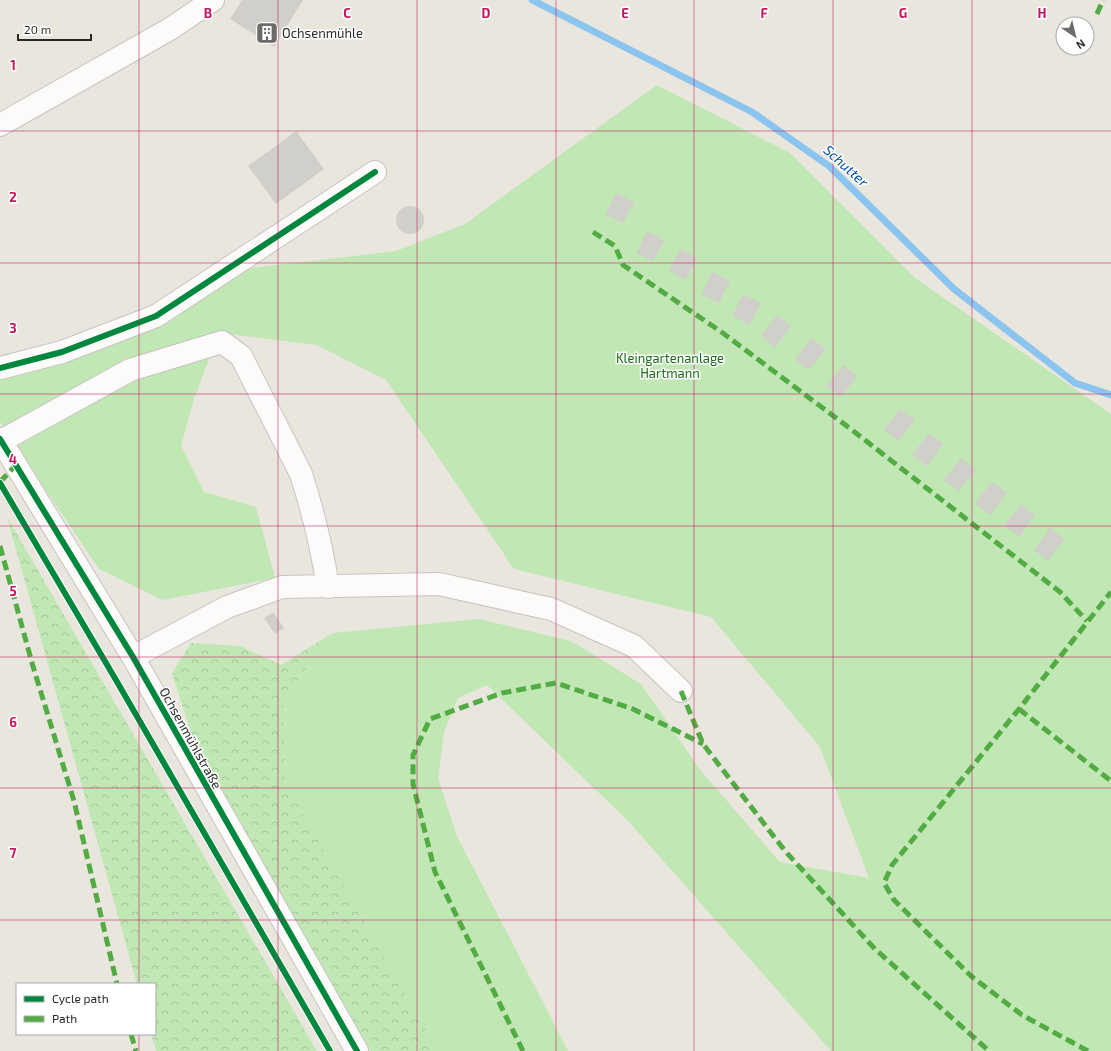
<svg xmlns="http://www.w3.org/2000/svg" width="1111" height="1051" viewBox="0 0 1111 1051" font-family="'Exo 2',sans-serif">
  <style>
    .grass { fill: #c0e7b4 }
    .forest { fill: url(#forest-crowns) }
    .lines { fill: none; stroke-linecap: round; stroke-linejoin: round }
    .stream { stroke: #8cc4f0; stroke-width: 7 }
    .building { fill: #d1cfc9 }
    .minor-casing { stroke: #c6c4c4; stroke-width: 24 }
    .minor { stroke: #fcfbfa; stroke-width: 22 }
    .quiet { stroke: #53ab44; stroke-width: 5; stroke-dasharray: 10 5; stroke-linecap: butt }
    .cycleway-casing { stroke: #fff; stroke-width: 8 }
    .cycleway { stroke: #00873e; stroke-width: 6 }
    .grid { fill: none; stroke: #c2185b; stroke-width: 1; stroke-opacity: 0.55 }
    .labels { text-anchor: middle; stroke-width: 3; stroke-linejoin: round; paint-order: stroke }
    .poi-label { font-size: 13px; fill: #292929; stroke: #fff; text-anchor: start }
    .park-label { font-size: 13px; fill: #166b14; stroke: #fff }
    .street-label { font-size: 13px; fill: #292929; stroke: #fff }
    .water-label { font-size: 14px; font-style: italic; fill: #034fa3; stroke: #fff }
    .grid-label { font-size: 13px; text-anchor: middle; font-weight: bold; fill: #c2185b; stroke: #fff; stroke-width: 3; stroke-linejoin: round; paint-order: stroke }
  </style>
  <defs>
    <pattern id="forest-crowns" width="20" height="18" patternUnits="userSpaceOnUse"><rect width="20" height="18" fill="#c0e7b4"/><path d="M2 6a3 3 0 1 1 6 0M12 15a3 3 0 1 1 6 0" fill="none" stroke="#a5c69b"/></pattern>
  </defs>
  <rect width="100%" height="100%" fill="#e9e6de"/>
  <polygon class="grass" points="657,85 790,153 915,278 1111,414 1111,1051 831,1051 629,822 487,685 458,698 444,732 438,778 456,834 568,1051 438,1051 285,782 283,700 333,633 479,619 571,641 641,684 701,771 780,862 869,878 820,747 711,617 514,569 386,380 317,345 219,333 194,399 181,446 204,492 256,507 275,578 162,600 99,569 0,422 0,374 234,270 396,251 465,224"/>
  <g class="forest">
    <polygon points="7,517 317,1051 156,1051 151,1034 155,1034 155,984 137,984"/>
    <polygon points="333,633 283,700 285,782 438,1051 370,1051 192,736 172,673 191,643 240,646 281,665"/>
  </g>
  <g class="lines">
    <polyline class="stream" points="532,0 752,112 829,166 954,289 1075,383 1111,395"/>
  </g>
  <g class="building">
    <polygon points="242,0 303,0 274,47 230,19"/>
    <polygon points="296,131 324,169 276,204 248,166"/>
    <polygon points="616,193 634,202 623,223 605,215"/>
    <circle cx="410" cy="220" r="14"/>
    <polygon points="647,231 664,240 653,261 636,253"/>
    <polygon points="680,249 697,258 686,280 669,271"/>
    <polygon points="712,272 730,281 719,303 701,295"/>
    <polygon points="743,294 761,303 750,325 732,316"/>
    <polygon points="777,315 791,326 775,348 761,336"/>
    <polygon points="811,338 826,349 809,370 795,359"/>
    <polygon points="843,365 857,376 841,397 826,386"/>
    <polygon points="900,409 915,420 898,441 884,430"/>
    <polygon points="929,433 943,444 927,466 912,455"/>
    <polygon points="961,458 976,470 959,491 944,480"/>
    <polygon points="992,482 1007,493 990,515 975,503"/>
    <polygon points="1021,504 1035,515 1019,537 1004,525"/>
    <polygon points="1050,528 1064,539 1048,561 1034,550"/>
    <polygon points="273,612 284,628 275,634 264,618"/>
  </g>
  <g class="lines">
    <g class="minor-casing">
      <g id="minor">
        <polyline points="0,125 170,29 213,0"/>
        <polyline points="0,368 62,352 156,316 375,172"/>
        <polyline points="0,439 133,657 357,1051"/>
        <path d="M1 441 130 370 222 342 241 356 301 474C313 511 322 549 328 587"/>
        <polyline points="133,657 227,607 282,587 439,584 551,609 634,646 681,691"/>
      </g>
    </g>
    <use href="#minor" class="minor"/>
    <g class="quiet">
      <polyline points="1097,14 1103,0"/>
      <polyline points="593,232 615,246 623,265 720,331 852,430 1060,592 1087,621"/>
      <polyline points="0,482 16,465"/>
      <polyline points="0,546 32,663 74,801 117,984"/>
      <polyline points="681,691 703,744 785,851 875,949 989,1051"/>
      <polyline points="1019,709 1111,781"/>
      <polyline points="131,1034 136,1051"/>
      <polyline points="523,1051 435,872 413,784 413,755 430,719 502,693 556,683 633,709 703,744"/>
      <polyline points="1088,1051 1022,1015 971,976 894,900 884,883 892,865 1019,709 1111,592"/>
    </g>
    <g class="cycleway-casing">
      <g id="cycleway">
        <polyline points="0,368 62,352 156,316 375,172"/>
        <polyline points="0,439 133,657 357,1051"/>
        <polyline points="0,483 116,680 330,1051"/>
      </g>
    </g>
    <use href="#cycleway" class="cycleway"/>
  </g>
  <path class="grid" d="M139 0V984M278 0V1051M417 0V1051M556 0V1051M694 0V1051M833 0V1051M972 0V1051M0 131H1111M0 263H1111M0 394H1111M0 526H1111M0 657H1111M0 788H1111M0 920H1111M139 1034V1051"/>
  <defs>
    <g id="building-square" transform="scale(1.15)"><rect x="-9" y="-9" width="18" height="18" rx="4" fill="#6c6b68" stroke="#fff"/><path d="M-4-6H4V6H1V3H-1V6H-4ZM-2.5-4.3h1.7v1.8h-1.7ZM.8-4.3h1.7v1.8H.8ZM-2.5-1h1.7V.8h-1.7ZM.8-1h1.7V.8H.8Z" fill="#fff"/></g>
  </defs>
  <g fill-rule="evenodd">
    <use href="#building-square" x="267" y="33"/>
  </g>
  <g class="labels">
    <g class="poi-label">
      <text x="282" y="38">Ochsenmühle</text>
    </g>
    <g class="park-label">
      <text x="670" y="363">Kleingartenanlage<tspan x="670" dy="15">Hartmann</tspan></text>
    </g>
    <g class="street-label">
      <text transform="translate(191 738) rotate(61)" y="5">Ochsenmühlstraße</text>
    </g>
    <g class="water-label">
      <text transform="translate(846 166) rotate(42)" y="5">Schutter</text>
    </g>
  </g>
  <g class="grid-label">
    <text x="208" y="18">B</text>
    <text x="347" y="18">C</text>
    <text x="486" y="18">D</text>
    <text x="625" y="18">E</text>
    <text x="764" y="18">F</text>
    <text x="903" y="18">G</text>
    <text x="1042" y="18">H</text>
    <text x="13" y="70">1</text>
    <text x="13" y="202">2</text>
    <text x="13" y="333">3</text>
    <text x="13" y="464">4</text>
    <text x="13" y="596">5</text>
    <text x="13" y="727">6</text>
    <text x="13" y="858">7</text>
  </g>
  <rect x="16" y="983" width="140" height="52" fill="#ffffff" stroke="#a9a9a9"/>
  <rect x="24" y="996" width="20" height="6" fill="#00873e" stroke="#a9a9a9"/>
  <text x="52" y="1003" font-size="12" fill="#292929">Cycle path</text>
  <rect x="24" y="1016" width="20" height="6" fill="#53ab44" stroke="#a9a9a9"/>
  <text x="52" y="1023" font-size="12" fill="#292929">Path</text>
  <g transform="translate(1075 36) rotate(145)"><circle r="19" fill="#ffffff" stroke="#a9a9a9"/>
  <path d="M0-3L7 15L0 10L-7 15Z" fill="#6c6b68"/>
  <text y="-6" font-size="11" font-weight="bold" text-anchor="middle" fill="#292929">N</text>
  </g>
  <path d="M18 34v6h73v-6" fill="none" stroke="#292929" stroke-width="2"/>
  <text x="24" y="34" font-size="12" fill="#292929" stroke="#ffffff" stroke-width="3" paint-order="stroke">20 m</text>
</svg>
